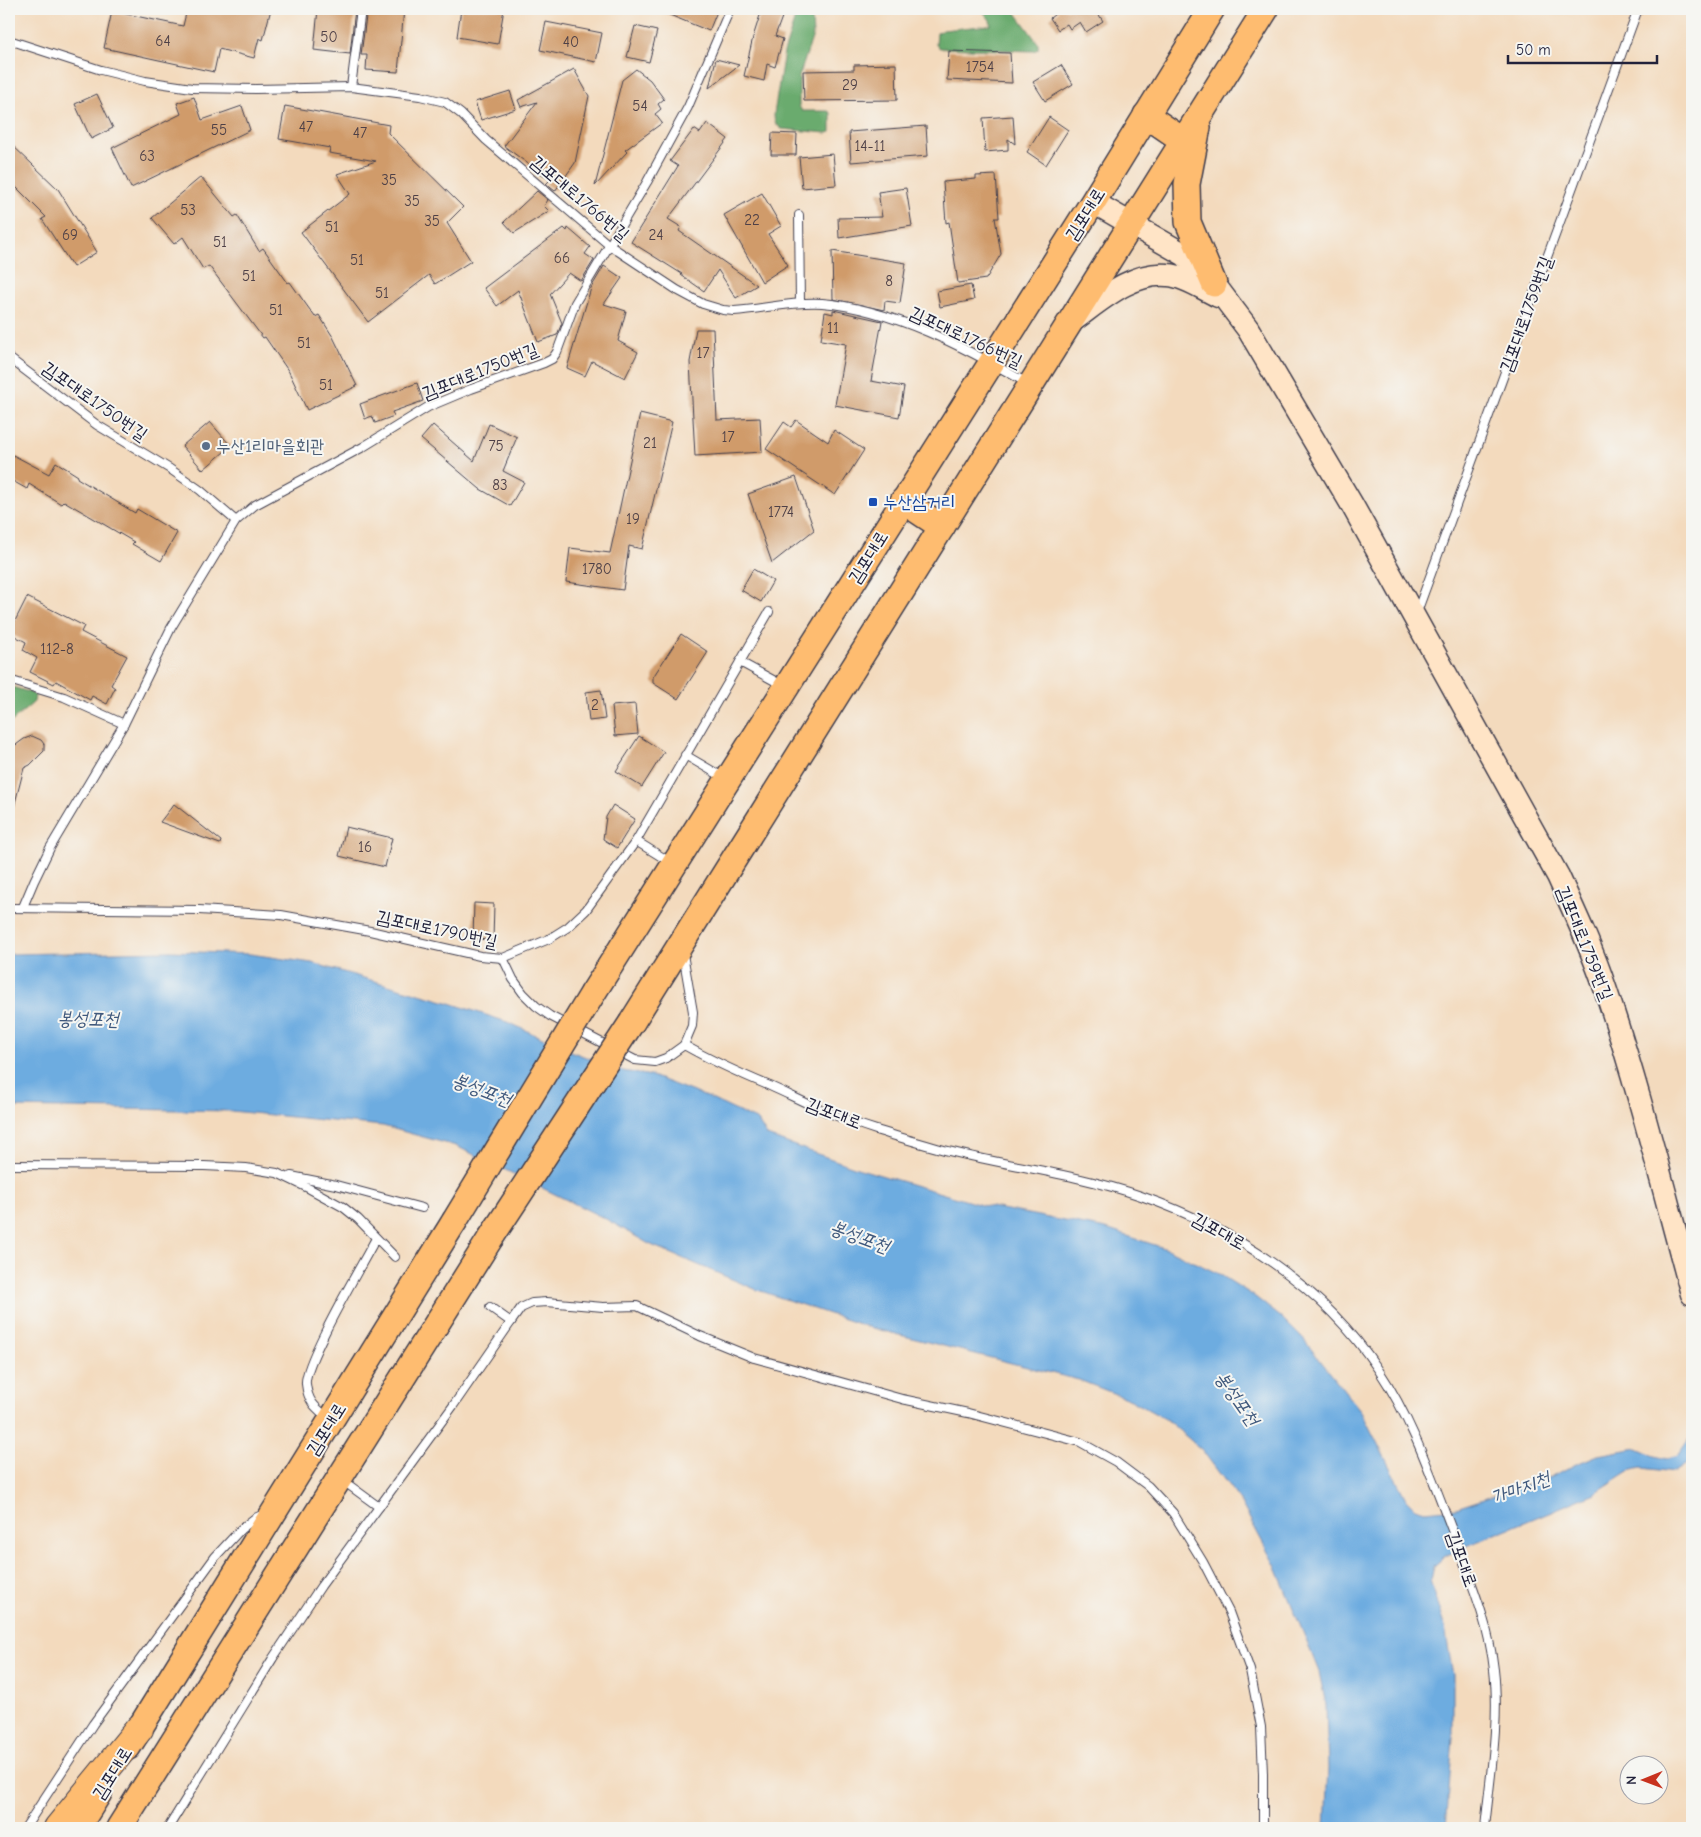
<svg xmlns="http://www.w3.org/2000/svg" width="1701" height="1837" viewBox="0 0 1701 1837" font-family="'Comic Neue','Poor Story',sans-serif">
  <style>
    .forest { fill: #6aab6e; stroke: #466654 }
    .water { fill: #6dace0; stroke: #48678e }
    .building { fill: #d09b6b }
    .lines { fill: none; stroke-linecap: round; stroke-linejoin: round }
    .lane-casing { stroke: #413e4e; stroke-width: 10 }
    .secondary-casing { stroke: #413e4e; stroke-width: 25 }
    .primary-casing { stroke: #413e4e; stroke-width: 28 }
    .highway-casing { stroke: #413e4e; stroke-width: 30 }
    .lane { stroke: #fff; stroke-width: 8 }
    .secondary { stroke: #ffe4c6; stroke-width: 22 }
    .primary { stroke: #febc70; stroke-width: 25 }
    .highway { stroke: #febc70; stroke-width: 28 }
    .primary-bridge-casing { stroke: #413e4e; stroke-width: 28; stroke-linecap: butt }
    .primary-bridge { stroke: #febc70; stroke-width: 25 }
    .service-dot { fill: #5c6f8a; stroke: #f6f6f2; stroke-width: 2 }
    .transit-dot { fill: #1a4fb4; stroke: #f6f6f2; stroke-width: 2 }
    .labels { text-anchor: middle; stroke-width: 4; stroke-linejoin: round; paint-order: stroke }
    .number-label { font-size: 15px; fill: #4e4047 }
    .street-label { font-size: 18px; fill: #22223b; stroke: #f6f6f2 }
    .service-label { font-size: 18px; fill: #4e5e75; stroke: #f6f6f2; text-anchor: start }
    .transit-label { font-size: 18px; fill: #164399; stroke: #f6f6f2; text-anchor: start }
    .water-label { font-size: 19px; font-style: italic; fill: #40597d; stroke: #f6f6f2 }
  </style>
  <rect width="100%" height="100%" fill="#f6f6f2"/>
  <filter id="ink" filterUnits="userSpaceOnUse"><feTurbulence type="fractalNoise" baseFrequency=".02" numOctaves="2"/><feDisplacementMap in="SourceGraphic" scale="10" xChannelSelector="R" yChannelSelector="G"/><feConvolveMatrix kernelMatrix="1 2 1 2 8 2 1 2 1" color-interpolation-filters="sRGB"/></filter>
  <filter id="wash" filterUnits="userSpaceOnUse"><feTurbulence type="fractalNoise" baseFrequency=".0096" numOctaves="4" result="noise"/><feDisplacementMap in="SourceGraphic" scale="20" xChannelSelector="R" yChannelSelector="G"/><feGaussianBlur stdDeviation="1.12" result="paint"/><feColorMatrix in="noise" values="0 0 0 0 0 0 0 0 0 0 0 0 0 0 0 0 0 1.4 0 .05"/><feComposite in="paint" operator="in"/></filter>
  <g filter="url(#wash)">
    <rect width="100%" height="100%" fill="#f3dabd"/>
    <g class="forest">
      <path d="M798 9H815L812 20 813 35 799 77V106L802 111H828L831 113V132L827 133 782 129C776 125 774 122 774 114L784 52Z"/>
      <polygon points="981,9 1013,9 1038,43 1038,49 1033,51 940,48 936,45 937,33 943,30 991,25 990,20"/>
      <polygon points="9,686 29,692 35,695 34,702 9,724"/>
    </g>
    <polygon class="water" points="170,951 250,954 312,963 447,1002 510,1023 570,1051 623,1071 652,1076 709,1098 758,1121 767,1136 857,1168 981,1205 1106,1229 1167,1249 1219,1274 1254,1296 1282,1318 1303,1339 1361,1411 1406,1499 1415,1508 1425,1511 1456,1508 1554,1476 1574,1465 1598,1455 1637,1448 1655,1456 1667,1459 1677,1456 1692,1435 1692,1460 1675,1472 1641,1468 1629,1471 1595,1493 1469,1545 1443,1557 1433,1566 1430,1580 1444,1622 1453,1675 1453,1737 1446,1828 1325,1828 1328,1768 1326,1705 1319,1672 1305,1637 1275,1565 1240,1501 1202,1450 1167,1420 1131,1400 1079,1380 868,1327 755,1289 649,1244 606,1219 456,1146 383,1126 231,1111 9,1107 9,954"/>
    <g id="blocks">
      <g class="building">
        <polygon points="187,9 271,9 263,40 259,38 254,58 219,49 214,72 104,48 112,11 183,26"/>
        <polygon points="318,9 355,9 350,54 314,50"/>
        <polygon points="367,9 404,9 398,72 366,70 367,55 361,55"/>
        <polygon points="461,9 504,9 498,44 457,37"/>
        <polygon points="655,9 718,9 709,31"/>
        <polygon points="762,9 785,9 775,36 783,39 775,67 767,64 764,81 744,76 753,37"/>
        <polygon points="1057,9 1101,9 1097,12 1103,21 1086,32 1080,22 1070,29 1067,24 1058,30 1050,18 1059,11"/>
        <polygon points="546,22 602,33 596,62 540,50"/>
        <polygon points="635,26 657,31 649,62 627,57"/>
        <polygon points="949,51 1010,53 1012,83 947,80"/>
        <polygon points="716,59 739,65 709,88"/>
        <polygon points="896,64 897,100 804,101 803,71 854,70 854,65"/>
        <polygon points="1061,65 1073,84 1045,101 1033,82"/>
        <polygon points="574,69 589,96 575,163 555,191 546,184 550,180 504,146 537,102 521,107 518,100"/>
        <polygon points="636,69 650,80 664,99 658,104 661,109 655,114 662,123 625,150 627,152 595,186 622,80"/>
        <polygon points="510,91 516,109 481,120 475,102"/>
        <polygon points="97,94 113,128 91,139 75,104"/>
        <polygon points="194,97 202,120 242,106 250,130 131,188 112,148 181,114 177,103"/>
        <polygon points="285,106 389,125 388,133 463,207 447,223 471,261 435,284 429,275 368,322 301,232 350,194 337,174 376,161 329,153 330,148 279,139"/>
        <polygon points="1013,116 1015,144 1008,139 1008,150 985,152 983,118"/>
        <polygon points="1049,117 1068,130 1046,165 1027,152"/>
        <polygon points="707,123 728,139 668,219 681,227 679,231 757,285 736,298 718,270 704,291 681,275 682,274 631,242 678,166 670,161 694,129 700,133"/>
        <polygon points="926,126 928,156 851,162 849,132"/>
        <polygon points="772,133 797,134 796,155 771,155"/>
        <polygon points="9,142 58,189 97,252 73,267 42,219 46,217 9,180"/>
        <polygon points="833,154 836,185 802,188 799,157"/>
        <polygon points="996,175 999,218 995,218 1001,254 986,279 958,283 949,222 946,223 943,182 976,179 976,176"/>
        <polygon points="201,177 234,217 237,215 259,251 263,248 288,283 290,282 315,317 319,315 333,337 357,386 307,410 289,372 265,337 263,338 209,266 203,269 183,237 174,244 152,218"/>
        <polygon points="906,188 912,226 839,238 838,218 882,217 878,192"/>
        <polygon points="537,191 548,200 544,206 549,211 514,233 504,222"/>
        <polygon points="762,193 781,226 768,234 788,265 762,282 724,215"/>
        <polygon points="564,228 567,231 568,228 590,247 585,254 594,260 581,281 569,273 550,294 562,323 557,335 538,342 518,290 497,306 484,288"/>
        <polygon points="832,251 906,263 900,303 885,301 884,310 833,299"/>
        <polygon points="604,266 622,278 604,304 626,311 618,341 638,352 625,378 592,361 585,376 567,368 591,288"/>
        <polygon points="971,285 974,300 940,307 937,291"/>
        <polygon points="833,310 882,321 871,381 904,387 899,417 835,405 846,344 821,340 825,312 833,314"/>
        <polygon points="696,329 713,329 717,420 760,418 762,452 695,456 690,362"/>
        <polygon points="417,383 423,401 392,412 394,416 375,423 372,416 365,419 360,404"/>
        <polygon points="640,414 672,422 642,549 629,546 623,590 566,582 570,548 610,553"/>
        <polygon points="796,420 828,442 834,430 864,450 835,495 766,449 784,422 791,427"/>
        <polygon points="210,422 231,446 203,470 182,446"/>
        <polygon points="489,424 517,437 503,471 524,482 510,506 480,489 421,439 433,425 474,461"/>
        <polygon points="13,455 49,474 56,462 78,476 77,478 135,513 137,509 177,533 161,561 132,544 134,542 64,501 61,504 29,484 27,489 9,479 9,463"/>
        <polygon points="796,477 814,530 772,563 748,494"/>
        <polygon points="753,569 773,581 761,602 741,590"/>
        <polygon points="27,597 84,626 81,632 127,656 111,685 115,688 107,704 92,696 90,700 56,681 54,684 30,672 37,658 23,650 26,642 9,633"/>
        <polygon points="681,634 708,652 678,699 653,683 653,677"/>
        <polygon points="601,690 605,719 589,721 586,692"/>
        <polygon points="635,704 638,734 615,736 612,706"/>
        <polygon points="32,736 41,740 44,744 44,751 30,765 24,768 14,807 9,806 9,750 24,739"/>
        <polygon points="639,736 664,752 642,787 616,771"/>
        <polygon points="174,804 221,841 220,844 160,822"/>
        <polygon points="613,805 635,819 617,848 603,839 606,817"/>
        <polygon points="346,827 392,838 385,867 339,856"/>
        <polygon points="474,903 494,904 493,940 473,939"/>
      </g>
    </g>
  </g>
  <g filter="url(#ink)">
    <use href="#blocks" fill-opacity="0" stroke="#413e4e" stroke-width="1"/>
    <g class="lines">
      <g class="lane-casing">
        <g id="lane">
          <path d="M9 40 101 70 145 81 192 88 256 89 351 87 420 96 445 102 461 114 486 140 609 245 677 290 703 304 723 310 734 311C763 309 793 301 822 303 893 309 966 348 1027 383"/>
          <polyline points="351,87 361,9"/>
          <polyline points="799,215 800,303"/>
          <polyline points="9,358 97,425 170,469 200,490 236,521"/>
          <polyline points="1417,612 1638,9"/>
          <polyline points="740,662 784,686"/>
          <polyline points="9,680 64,697 124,724"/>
          <polyline points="685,755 726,779"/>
          <polyline points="636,841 670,862"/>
          <polyline points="23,907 34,881 50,848 124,724 171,628 236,521 255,505 363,447 428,407 471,389 544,363 552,359 557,352 575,303 647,182 688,107 730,9"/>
          <polyline points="9,908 199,910 281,915 370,931 480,956 503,958 549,939 568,927 586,910 636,841 769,612"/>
          <polyline points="683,954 693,1012 692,1026 684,1045"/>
          <path d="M503 958 513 979 523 993 536 1006 550 1016 635 1060 655 1062 666 1058 684 1045C712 1061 741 1074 770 1086 788 1094 805 1103 822 1110 859 1126 898 1137 937 1148 1004 1166 1075 1173 1141 1196 1233 1228 1323 1286 1378 1369 1411 1418 1431 1475 1452 1530 1468 1575 1489 1622 1494 1670 1500 1721 1490 1777 1485 1828"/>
          <polyline points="9,1165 204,1166 246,1168 277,1173 310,1189 343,1207 358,1219 395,1257"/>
          <polyline points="291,1176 336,1185 422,1208"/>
          <polyline points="490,1307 511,1322 521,1308 532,1303 547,1302 603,1307 637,1306 700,1336 754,1358 902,1399 968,1413 1080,1442 1116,1462 1148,1486 1173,1513 1203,1562 1229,1612 1250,1670 1261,1727 1263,1774 1263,1828"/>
          <path d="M328 1418C315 1407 308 1402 306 1384 303 1364 363 1263 376 1238"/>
          <polyline points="379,1507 453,1406 511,1322"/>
          <polyline points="25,1828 93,1724 215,1557 241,1529 255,1518 264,1514"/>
          <polyline points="168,1828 273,1658 321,1586 379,1507 342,1480"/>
        </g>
      </g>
      <g class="secondary-casing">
        <g id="secondary">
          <path d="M1093 202 1185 255 1214 284 1248 329 1351 503 1558 876C1575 913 1592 949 1605 988 1639 1088 1664 1192 1692 1294"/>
          <path d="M1072 321C1100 301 1132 271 1168 275 1185 276 1203 289 1218 296"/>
        </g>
      </g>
      <g class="primary-casing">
        <g id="primary">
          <polyline points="1146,115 1184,141"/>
          <polyline points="1198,127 1187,184 1188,222 1214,284"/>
          <polyline points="903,501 942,527"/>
          <polyline points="593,993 1093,202 1212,9"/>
          <polyline points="632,1022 1266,9"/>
          <polyline points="128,1747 454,1222"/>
          <polyline points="77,1828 99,1793"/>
          <polyline points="119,1828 490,1239"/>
        </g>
      </g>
      <g class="highway-casing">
        <polyline id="highway" points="58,1828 139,1729"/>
      </g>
      <use href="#lane" class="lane"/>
      <use href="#secondary" class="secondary"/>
      <use href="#primary" class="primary"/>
      <use href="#highway" class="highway"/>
      <g class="primary-bridge-casing">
        <g id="primary-bridge">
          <polyline points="454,1222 593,993"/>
          <polyline points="490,1239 632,1022"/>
        </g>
      </g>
      <use href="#primary-bridge" class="primary-bridge"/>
    </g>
  </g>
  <circle class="service-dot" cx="206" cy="446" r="5"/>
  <rect class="transit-dot" x="868" y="497" width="10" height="10" rx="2.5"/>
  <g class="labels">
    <g class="number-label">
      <text x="329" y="42">50</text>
      <text x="163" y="46">64</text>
      <text x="571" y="47">40</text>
      <text x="980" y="72">1754</text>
      <text x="850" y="90">29</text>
      <text x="640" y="111">54</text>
      <text x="306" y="132">47</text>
      <text x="219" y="135">55</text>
      <text x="360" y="138">47</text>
      <text x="870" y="151">14-11</text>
      <text x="147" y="161">63</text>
      <text x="389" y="185">35</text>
      <text x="412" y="206">35</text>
      <text x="188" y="215">53</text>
      <text x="752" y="225">22</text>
      <text x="432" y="226">35</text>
      <text x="332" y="232">51</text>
      <text x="70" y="240">69</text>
      <text x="656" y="240">24</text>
      <text x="220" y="247">51</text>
      <text x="562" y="263">66</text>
      <text x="357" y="265">51</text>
      <text x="249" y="281">51</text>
      <text x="889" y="286">8</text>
      <text x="382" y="298">51</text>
      <text x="276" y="315">51</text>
      <text x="833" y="333">11</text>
      <text x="304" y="348">51</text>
      <text x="703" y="358">17</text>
      <text x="326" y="390">51</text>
      <text x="728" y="442">17</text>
      <text x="650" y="448">21</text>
      <text x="496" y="451">75</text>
      <text x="500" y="490">83</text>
      <text x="781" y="517">1774</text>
      <text x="633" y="524">19</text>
      <text x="597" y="574">1780</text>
      <text x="57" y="654">112-8</text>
      <text x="595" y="710">2</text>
      <text x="365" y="852">16</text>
    </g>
    <g class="street-label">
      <text transform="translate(580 198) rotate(40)" y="6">김포대로1766번길</text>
      <text transform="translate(1085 214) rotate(-58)" y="6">김포대로</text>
      <text transform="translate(1526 314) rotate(-70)" y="6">김포대로1759번길</text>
      <text transform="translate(966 337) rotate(25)" y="6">김포대로1766번길</text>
      <text transform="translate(480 371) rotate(-22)" y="6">김포대로1750번길</text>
      <text transform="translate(95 401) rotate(35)" y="6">김포대로1750번길</text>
      <text transform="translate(868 557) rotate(-58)" y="6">김포대로</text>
      <text transform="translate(437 929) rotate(12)" y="6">김포대로1790번길</text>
      <text transform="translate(1585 943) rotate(68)" y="6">김포대로1759번길</text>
      <text transform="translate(834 1113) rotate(21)" y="6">김포대로</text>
      <text transform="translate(1219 1231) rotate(29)" y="6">김포대로</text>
      <text transform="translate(326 1429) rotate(-58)" y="6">김포대로</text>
      <text transform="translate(1462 1559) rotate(70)" y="6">김포대로</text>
      <text transform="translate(112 1773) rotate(-58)" y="6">김포대로</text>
    </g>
    <g class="service-label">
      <text x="216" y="452">누산1리마을회관</text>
    </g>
    <g class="transit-label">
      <text x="883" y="508">누산삼거리</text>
    </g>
    <g class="water-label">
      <text transform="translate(88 1018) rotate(1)" y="7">봉성포천</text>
      <text transform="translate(482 1089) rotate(21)" y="7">봉성포천</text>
      <text transform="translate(860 1236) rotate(20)" y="7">봉성포천</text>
      <text transform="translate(1238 1398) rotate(55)" y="7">봉성포천</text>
      <text transform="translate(1520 1487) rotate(-20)" y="7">가마지천</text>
    </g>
  </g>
  <rect width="1701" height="1837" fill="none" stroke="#f6f6f2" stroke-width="30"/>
  <g transform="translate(1644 1780) rotate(269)"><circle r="24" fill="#f6f6f2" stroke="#a1a1a9"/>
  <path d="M0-4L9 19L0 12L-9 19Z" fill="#c8321e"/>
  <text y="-8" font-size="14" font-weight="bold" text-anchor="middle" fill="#22223b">N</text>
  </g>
  <path d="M1508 55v8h149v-8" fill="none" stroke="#22223b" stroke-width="2.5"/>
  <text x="1516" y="55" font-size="15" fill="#22223b" stroke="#f6f6f2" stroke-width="4" paint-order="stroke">50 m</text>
</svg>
